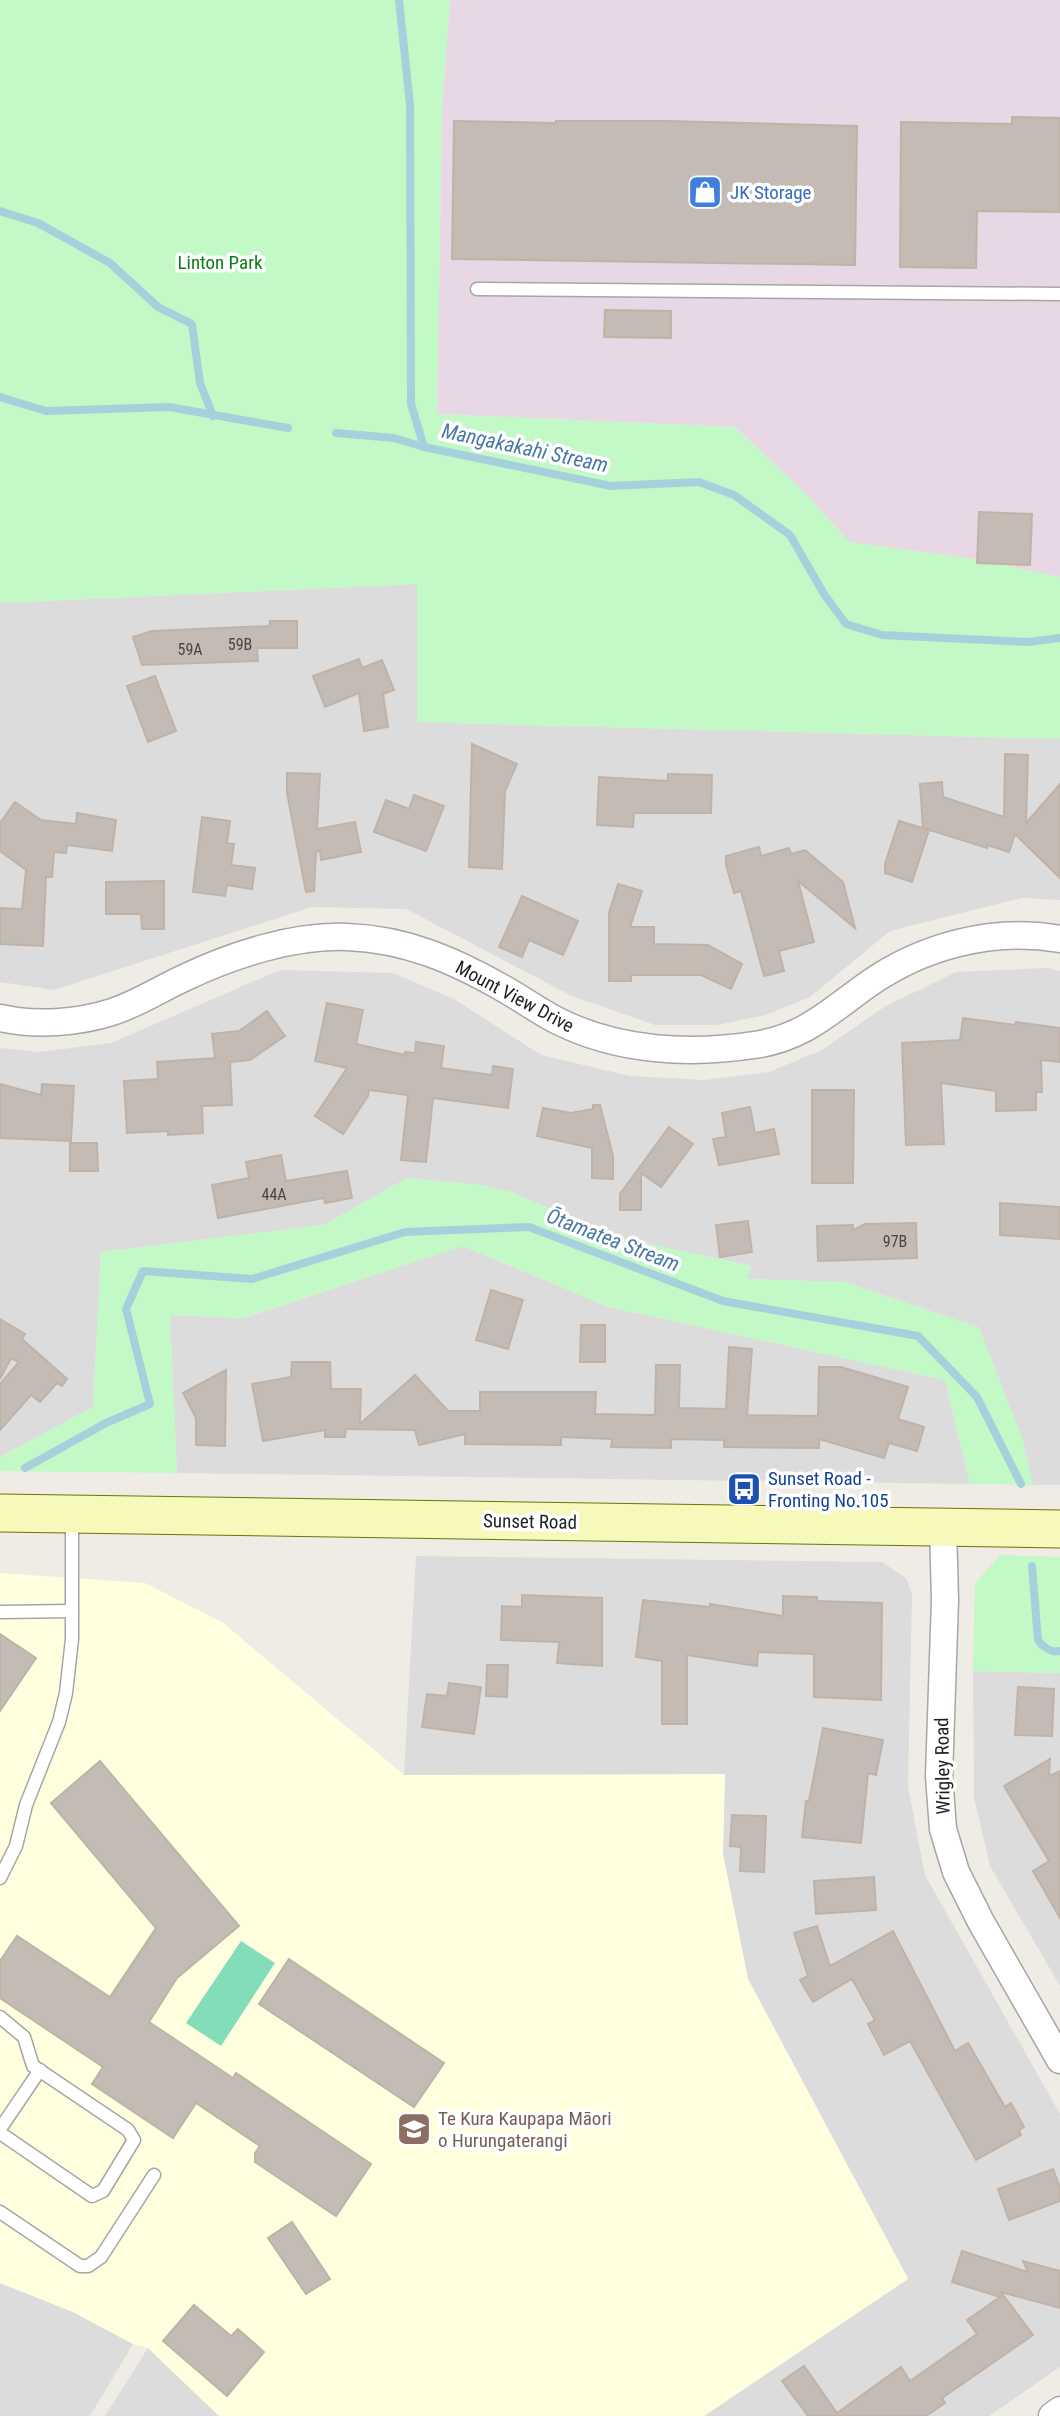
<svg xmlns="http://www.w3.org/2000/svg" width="1060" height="2416" viewBox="0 0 1060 2416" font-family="'Roboto Condensed',sans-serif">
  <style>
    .residential { fill: #dddcdc }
    .industrial { fill: #e8d7e5 }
    .education { fill: #fffedf }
    .park { fill: #c3f9c6 }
    .pitch { fill: #84ddb9 }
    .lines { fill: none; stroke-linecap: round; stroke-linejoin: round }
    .stream { stroke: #a6d1dc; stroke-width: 8 }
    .building { fill: #c4bbb4; stroke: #c1b2a7; stroke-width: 2 }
    .service-casing { stroke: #a6a6a6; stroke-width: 15 }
    .minor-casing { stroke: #a6a6a6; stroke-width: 29 }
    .secondary-casing { stroke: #6a7506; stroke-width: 39 }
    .service { stroke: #fff; stroke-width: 12 }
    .minor { stroke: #fff; stroke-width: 26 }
    .secondary { stroke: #f6f9ba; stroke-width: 37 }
    .labels { text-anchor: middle; stroke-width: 7; stroke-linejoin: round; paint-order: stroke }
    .number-label { font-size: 16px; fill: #484644 }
    .shop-label { font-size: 19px; fill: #366cbe; stroke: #fff; text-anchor: start }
    .park-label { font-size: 19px; fill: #0d7c15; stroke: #fff }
    .street-label { font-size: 19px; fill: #1f1f1f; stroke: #fff }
    .transit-label { font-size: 19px; fill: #164399; stroke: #fff; text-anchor: start }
    .education-label { font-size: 19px; fill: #785e54; stroke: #fff; text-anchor: start }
    .water-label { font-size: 21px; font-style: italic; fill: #4979a5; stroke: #fff }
  </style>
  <rect width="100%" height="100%" fill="#efece5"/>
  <g class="residential">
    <polygon points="417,584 417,722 1060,739 1060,900 1022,898 890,931 810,997 766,1015 717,1025 655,1025 572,996 406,909 312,907 54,990 0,982 0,603"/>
    <polygon points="1047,968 1060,971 1060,1485 1033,1485 1022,1437 845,1282 745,1279 752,1266 616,1237 511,1192 480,1185 407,1178 324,1225 101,1252 93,1407 0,1457 0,1048 39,1052 111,1043 280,970 393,973 454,999 541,1055 630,1076 704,1080 769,1072 822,1050 884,1007 956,972"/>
    <polygon points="463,1246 609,1307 945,1380 970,1484 177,1473 170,1315 244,1318"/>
    <polygon points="416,1556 882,1562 906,1578 912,1594 908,1787 925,1875 1060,2114 1060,2367 989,2416 704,2416 908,2278 748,1979 723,1854 725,1775 404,1775"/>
    <polygon points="973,1671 1060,1673 1060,1986 990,1866 974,1797"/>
    <polygon points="0,2283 73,2312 133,2344 90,2416 0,2416"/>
    <polygon points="148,2348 219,2416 105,2416"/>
  </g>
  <polygon class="industrial" points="450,0 1060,0 1060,577 974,559 849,542 804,492 735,427 437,414 442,109"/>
  <polygon class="education" points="0,1573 145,1583 222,1622 404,1775 725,1774 723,1854 748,1979 908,2279 704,2416 219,2416 148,2348 133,2344 73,2312 0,2283"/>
  <g class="park">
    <polygon points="0,0 450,0 442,109 437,414 735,427 804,492 849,542 975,559 1060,577 1060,739 417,722 417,584 0,603"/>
    <polygon points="407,1178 480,1185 511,1192 616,1237 752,1266 746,1279 845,1282 979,1327 1022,1437 1033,1485 970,1484 945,1380 609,1307 463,1246 244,1318 170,1315 177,1473 0,1471 0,1457 93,1407 101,1252 324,1225"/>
    <polygon points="1000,1555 1060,1557 1060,1673 973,1671 975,1583"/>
  </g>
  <polygon class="pitch" points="241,1941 275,1963 221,2046 186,2023"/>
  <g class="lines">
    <g class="stream">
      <polyline points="399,0 410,105 411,404 424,447"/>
      <polyline points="0,211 38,223 110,263 158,307 192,324 200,383 213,416"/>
      <polyline points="0,397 46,411 169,407 288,428"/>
      <polyline points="336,433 394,438 424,447 611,486 699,482 734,495 790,535 824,594 846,624 882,635 1028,642 1060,638"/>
      <polyline points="25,1468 106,1423 150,1404 126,1309 143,1271 252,1279 405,1232 529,1227 723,1301 918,1336 977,1397 1021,1484"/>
      <path d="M1032 1566 1038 1640C1043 1647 1051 1653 1060 1651"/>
    </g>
  </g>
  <g class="building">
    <polygon points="1012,117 1060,118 1060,212 977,211 976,268 900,267 901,122 1012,124"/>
    <polygon points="454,121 556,123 556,121 668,121 857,126 855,265 452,259"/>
    <polygon points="605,310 671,311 671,338 604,337"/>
    <polygon points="979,512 1032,514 1030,565 977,563"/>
    <polygon points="270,621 297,621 297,648 257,648 258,661 142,665 133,637 152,631 270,626"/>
    <polygon points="359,659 362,668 382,660 394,690 383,694 388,727 364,731 359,693 325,707 313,676"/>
    <polygon points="155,676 176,731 148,742 127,686"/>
    <polygon points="472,744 517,764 505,791 502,869 469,867"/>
    <polygon points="1005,754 1028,755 1026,823 1060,784 1060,878 1015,834 1009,852 987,845 987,848 923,828 920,784 942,782 943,797 1004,817"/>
    <polygon points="287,773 320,774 317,829 355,822 361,852 321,860 320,851 316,852 314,891 306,892 287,793"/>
    <polygon points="668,774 712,775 711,813 634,813 633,827 597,825 599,777 668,781"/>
    <polygon points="414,795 444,806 426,851 374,832 386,800 409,809"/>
    <polygon points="15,802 41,820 76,824 77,813 116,820 112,851 67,845 66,853 54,852 52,877 46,877 43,946 0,944 0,908 22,909 26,870 0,851 0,823"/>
    <polygon points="202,817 230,821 227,843 234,844 231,865 255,868 252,889 227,885 225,896 193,892"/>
    <polygon points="899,821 929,830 912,882 885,873 885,864"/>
    <polygon points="759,847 761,856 789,848 791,854 805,850 843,882 855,928 798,881 814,942 779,951 784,971 764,976 741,891 734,893 726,865 726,856"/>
    <polygon points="164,881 164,929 142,929 141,914 106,914 106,882"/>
    <polygon points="618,884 642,891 630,927 654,927 654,944 708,945 742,964 731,989 701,975 631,975 631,981 609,981 609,913"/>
    <polygon points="522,896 578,921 563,955 529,940 522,957 499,947"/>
    <polygon points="327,1003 363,1010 356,1044 405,1055 405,1052 415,1053 416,1042 444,1046 441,1068 492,1075 493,1066 513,1069 508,1108 433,1098 426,1162 401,1160 408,1095 369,1090 368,1096 343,1134 315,1116 347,1068 315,1061"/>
    <polygon points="267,1011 285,1036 250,1060 230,1062 232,1105 202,1106 203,1133 168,1135 168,1131 127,1133 124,1081 158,1079 157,1062 215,1058 212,1034 239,1031"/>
    <polygon points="963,1018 1015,1025 1016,1022 1060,1028 1060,1062 1041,1060 1042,1092 1036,1092 1036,1110 996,1111 996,1091 941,1083 944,1144 906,1145 902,1043 960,1040"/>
    <polygon points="0,1084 41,1095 42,1084 74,1086 71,1141 0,1138"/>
    <polygon points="812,1090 854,1090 853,1183 812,1183"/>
    <polygon points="593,1105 600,1105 613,1156 613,1179 592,1178 592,1148 537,1136 543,1108 571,1113 593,1109"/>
    <polygon points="750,1107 755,1133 774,1129 779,1154 719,1165 713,1139 726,1137 722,1113"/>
    <polygon points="669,1127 693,1144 661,1187 641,1173 641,1210 620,1210 620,1194"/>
    <polygon points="70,1143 97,1143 98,1171 70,1171"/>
    <polygon points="281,1155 286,1181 347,1171 352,1198 325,1203 324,1198 218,1218 212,1185 249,1178 246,1162"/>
    <polygon points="1000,1203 1060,1207 1060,1239 1000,1235"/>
    <polygon points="748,1221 752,1252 720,1257 716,1225"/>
    <polygon points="916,1223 917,1258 818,1261 817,1226 853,1225 853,1230 865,1224"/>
    <polygon points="491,1290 523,1300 508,1349 476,1340"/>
    <polygon points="0,1319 25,1334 22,1339 67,1379 62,1386 57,1383 40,1402 31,1395 0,1430 0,1384 19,1362 11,1358 0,1379"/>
    <polygon points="581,1325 605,1325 605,1362 580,1362"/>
    <polygon points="729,1347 752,1349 747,1415 818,1416 819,1367 841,1367 908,1387 898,1419 924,1427 917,1451 889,1443 884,1458 819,1439 819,1448 724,1447 724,1440 671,1439 671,1448 611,1447 612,1439 561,1437 561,1445 465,1444 465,1434 419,1445 415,1430 346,1429 345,1437 325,1437 325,1430 263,1441 252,1384 291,1377 292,1362 330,1362 331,1389 361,1389 360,1424 415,1375 448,1411 480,1411 480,1392 596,1392 595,1414 655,1415 656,1365 680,1365 679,1408 726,1409"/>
    <polygon points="226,1370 225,1446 196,1445 196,1418 183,1393"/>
    <polygon points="522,1595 602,1598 602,1666 557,1663 559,1642 501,1640 502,1606 522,1607"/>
    <polygon points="783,1596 817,1597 817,1601 882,1603 881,1700 814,1697 814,1654 758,1652 757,1666 687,1655 687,1724 662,1724 662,1661 636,1657 643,1600 710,1607 710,1604 783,1616"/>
    <polygon points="0,1634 36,1658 0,1711"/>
    <polygon points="487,1665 508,1665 507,1697 486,1696"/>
    <polygon points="449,1683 481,1687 474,1734 422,1727 427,1694 447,1696"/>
    <polygon points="1018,1687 1054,1689 1052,1736 1015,1735"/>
    <polygon points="823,1728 883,1740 876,1775 868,1773 861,1843 802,1837 806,1801 809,1801"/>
    <polygon points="1050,1759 1049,1776 1060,1771 1060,1918 1033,1871 1049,1861 1004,1786"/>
    <polygon points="100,1761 239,1926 177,1978 149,2022 233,2078 236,2073 371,2164 336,2216 255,2162 255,2153 260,2146 196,2103 173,2138 92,2084 103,2067 0,1998 0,1961 17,1936 110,1997 156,1928 51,1803"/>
    <polygon points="732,1815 766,1816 764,1872 740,1871 741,1847 730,1846"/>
    <polygon points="874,1877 876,1910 816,1914 814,1881"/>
    <polygon points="817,1926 830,1966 893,1931 955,2051 968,2043 1005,2107 1011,2103 1024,2127 1019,2130 1021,2135 976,2160 910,2041 884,2055 868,2024 875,2020 852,1979 813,2002 800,1980 808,1976 794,1933"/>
    <polygon points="289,1959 444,2063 414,2107 259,2004"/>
    <polygon points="1053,2169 1060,2188 1060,2201 1009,2220 998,2189"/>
    <polygon points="292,2222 330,2279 306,2294 268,2238"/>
    <polygon points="962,2251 1028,2272 1023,2261 1060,2271 1060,2308 1001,2292 1033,2335 942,2398 945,2403 926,2416 808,2416 782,2381 804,2366 837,2413 901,2367 910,2381 977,2334 967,2320 1000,2297 952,2282"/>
    <polygon points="194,2305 231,2336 238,2329 264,2352 227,2396 163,2341"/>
  </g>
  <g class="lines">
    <g class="service-casing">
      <g id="service">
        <polyline points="477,289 1060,294"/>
        <polyline points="0,1612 72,1611"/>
        <polyline points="0,1878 16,1846 26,1805 59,1722 66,1693 72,1639 72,1518"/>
        <polyline points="0,2017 24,2037 33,2066 128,2130 134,2140 103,2191 92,2196 0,2133"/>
        <polyline points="0,2129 40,2070"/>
        <polyline points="0,2212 80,2266 88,2266 101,2257 154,2175"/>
      </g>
    </g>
    <g class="minor-casing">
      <g id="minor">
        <path d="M0 1018C35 1026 78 1023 112 1012 137 1004 160 989 184 978 232 955 293 935 347 937 406 939 456 961 506 990 524 1000 541 1013 560 1022 619 1051 689 1055 754 1045 803 1038 828 1013 867 985 922 946 993 927 1060 939"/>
        <polyline points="943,1527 945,1600 939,1776 943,1829 956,1872 981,1922 1060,2060"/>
        <polyline points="1052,2416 1060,2410"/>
      </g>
    </g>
    <g class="secondary-casing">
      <polyline id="secondary" points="0,1513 1060,1529"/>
    </g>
    <use href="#service" class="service"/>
    <use href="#minor" class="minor"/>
    <use href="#secondary" class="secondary"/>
  </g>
  <defs>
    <g id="shop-square" transform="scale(1.75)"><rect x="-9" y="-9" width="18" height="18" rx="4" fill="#3f7fe0" stroke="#fff"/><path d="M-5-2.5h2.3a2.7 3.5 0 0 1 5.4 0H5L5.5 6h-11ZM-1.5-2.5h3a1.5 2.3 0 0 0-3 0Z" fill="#fff"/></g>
    <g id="bus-square" transform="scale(1.75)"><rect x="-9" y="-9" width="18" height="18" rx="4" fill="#1a4fb4" stroke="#fff"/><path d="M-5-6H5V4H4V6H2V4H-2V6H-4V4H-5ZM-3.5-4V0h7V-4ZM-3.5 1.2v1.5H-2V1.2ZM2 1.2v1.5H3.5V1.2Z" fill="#fff"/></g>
    <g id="school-square" transform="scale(1.75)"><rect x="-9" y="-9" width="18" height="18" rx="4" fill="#8d6e63" stroke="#fff"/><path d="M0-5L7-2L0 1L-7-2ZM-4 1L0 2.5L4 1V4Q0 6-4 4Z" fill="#fff"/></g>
  </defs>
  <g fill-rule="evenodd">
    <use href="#shop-square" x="705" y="192"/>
    <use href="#bus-square" x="744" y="1489"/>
    <use href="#school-square" x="414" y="2129"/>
  </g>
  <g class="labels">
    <g class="number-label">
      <text x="240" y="650">59B</text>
      <text x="190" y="655">59A</text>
      <text x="274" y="1200">44A</text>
      <text x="895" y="1247">97B</text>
    </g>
    <g class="shop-label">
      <text x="730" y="199">JK Storage</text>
    </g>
    <g class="park-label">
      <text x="220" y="269">Linton Park</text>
    </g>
    <g class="street-label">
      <text transform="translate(515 996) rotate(28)" y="7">Mount View Drive</text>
      <text transform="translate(530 1521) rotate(1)" y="7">Sunset Road</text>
      <text transform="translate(942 1766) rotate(-91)" y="7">Wrigley Road</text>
    </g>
    <g class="transit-label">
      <text x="768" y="1485">Sunset Road -<tspan x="768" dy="22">Fronting No.105</tspan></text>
    </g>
    <g class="education-label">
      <text x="438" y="2125">Te Kura Kaupapa Māori<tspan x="438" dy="22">o Hurungaterangi</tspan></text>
    </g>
    <g class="water-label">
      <text transform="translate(525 448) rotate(12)" y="7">Mangakakahi Stream</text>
      <text transform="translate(613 1240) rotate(21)" y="7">Ōtamatea Stream</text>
    </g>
  </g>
</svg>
